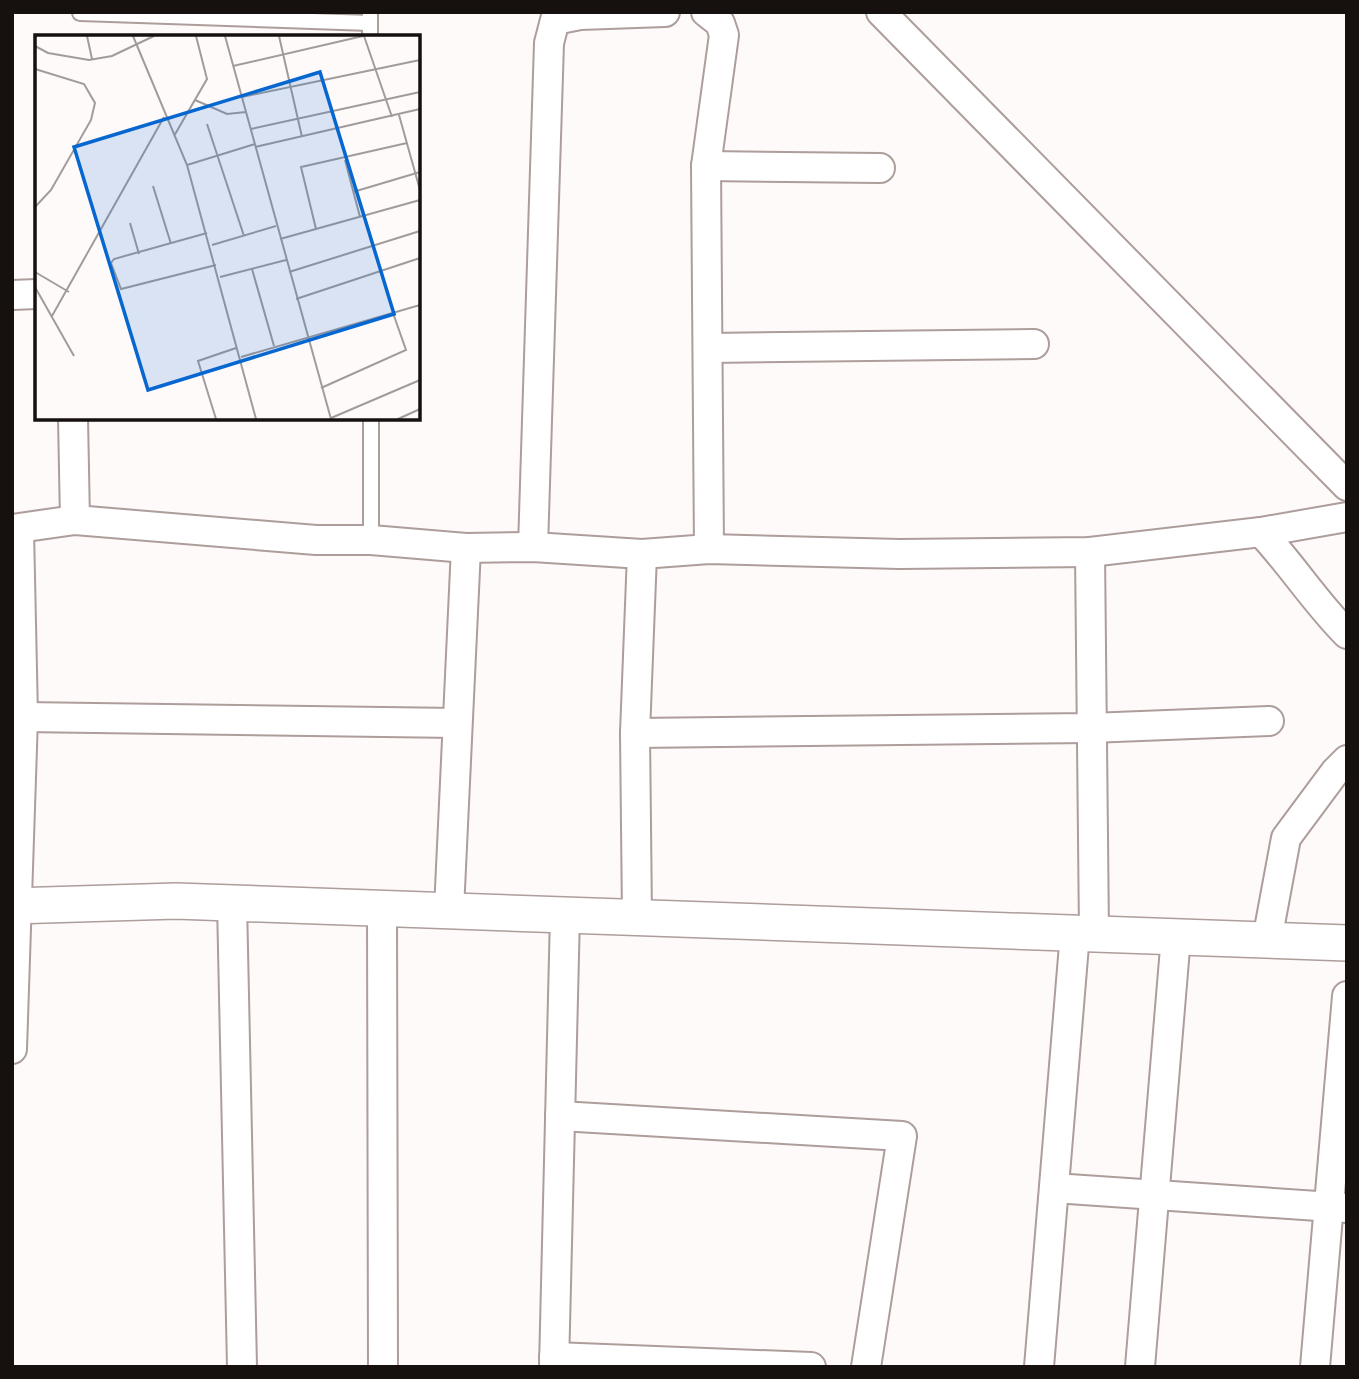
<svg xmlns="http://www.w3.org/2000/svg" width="1359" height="1379" viewBox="0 0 1359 1379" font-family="'Space Grotesk',sans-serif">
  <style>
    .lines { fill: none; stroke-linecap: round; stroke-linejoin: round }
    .service-casing { stroke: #ad9d9b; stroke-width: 18 }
    .minor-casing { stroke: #ad9d9b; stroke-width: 32 }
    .tertiary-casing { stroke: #ad9d9b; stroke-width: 38 }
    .service { stroke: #fff; stroke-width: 14 }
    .minor { stroke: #fff; stroke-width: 28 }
    .tertiary { stroke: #fff; stroke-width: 35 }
    .inset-road { fill: none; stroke: #a19c9b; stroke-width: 2 }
    .view { fill: #0767d0; fill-opacity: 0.15; stroke: #0767d0; stroke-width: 3.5 }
    .inset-edge { fill: none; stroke: #16100f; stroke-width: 3.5 }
  </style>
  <rect width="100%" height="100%" fill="#fefaf9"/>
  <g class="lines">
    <g class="service-casing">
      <g id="service">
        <polyline points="80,13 370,23"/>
        <polyline points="370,37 370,12"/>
        <polyline points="371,540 371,418"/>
      </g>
    </g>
    <g class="minor-casing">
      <g id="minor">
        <polyline points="706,12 720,23 724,35 706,166 709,549"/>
        <polyline points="881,12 1347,486"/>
        <polyline points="706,166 880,168"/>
        <polyline points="12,295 37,294"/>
        <polyline points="709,348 1034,344"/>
        <polyline points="73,418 75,520"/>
        <polyline points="12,529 75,520 316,540 371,540 466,548 533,547 642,554 709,549 900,554 1090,552 1261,532 1347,517"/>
        <path d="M1261 532C1292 565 1315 602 1347 634"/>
        <polyline points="533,547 549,43 555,20 580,15 665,12"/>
        <polyline points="1090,552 1094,933"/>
        <polyline points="23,717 457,723"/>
        <polyline points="635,733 1090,728 1269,721"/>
        <polyline points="232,903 242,1367"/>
        <polyline points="382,908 383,1367"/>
        <polyline points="449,910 466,548"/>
        <polyline points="637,917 635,733 642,554"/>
        <polyline points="1267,940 1286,838 1335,772 1347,760"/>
        <polyline points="12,1049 23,717 19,530"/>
        <polyline points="560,1116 902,1136 866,1367"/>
        <polyline points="1054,1188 1347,1208"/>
        <polyline points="554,1357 811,1367"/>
        <polyline points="554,1367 565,915"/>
        <polyline points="1039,1367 1075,933"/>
        <polyline points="1140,1367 1176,936"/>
        <polyline points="1315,1367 1347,996"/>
      </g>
    </g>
    <g class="tertiary-casing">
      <polyline id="tertiary" points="12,906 176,901 1347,943"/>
    </g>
    <use href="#service" class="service"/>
    <use href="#minor" class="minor"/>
    <use href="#tertiary" class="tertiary"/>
  </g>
  <g transform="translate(35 35)">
    <rect width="385" height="385" fill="#fefaf9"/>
    <path class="inset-road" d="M52 1 57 24M98 1 152 130 221 384M190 1 296 384M244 1 267 102M329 1 357 82M0 11 13 18 54 25 77 21 119 1M198 31 328 1M0 34 49 49 60 68 56 85 16 155 0 172M207 62 385 25M160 65 192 79 211 77M364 80 385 155M172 89 209 201M216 94 385 57M139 101 172 44 161 1M220 112 385 74M310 125 325 182M152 130 220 109M118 151 136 209M318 157 385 137M95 188 104 219M281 194 266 132 372 108M172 198 79 224 76 228 86 254 181 230M245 204 385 165M177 210 241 191M217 234 239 311M0 237 34 257M254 237 385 196M185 242 251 225M0 252 39 321M261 264 385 223M17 281 129 82M206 322 385 270M286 353 371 315 358 278M296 383 385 345M181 384 163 326 201 313M363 384 385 374"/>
    <path class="view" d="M285 37 359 279 113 355 39 112Z"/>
    <rect width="385" height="385" class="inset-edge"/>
  </g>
  <rect width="1359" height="1379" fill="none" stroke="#16100f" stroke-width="28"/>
</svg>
